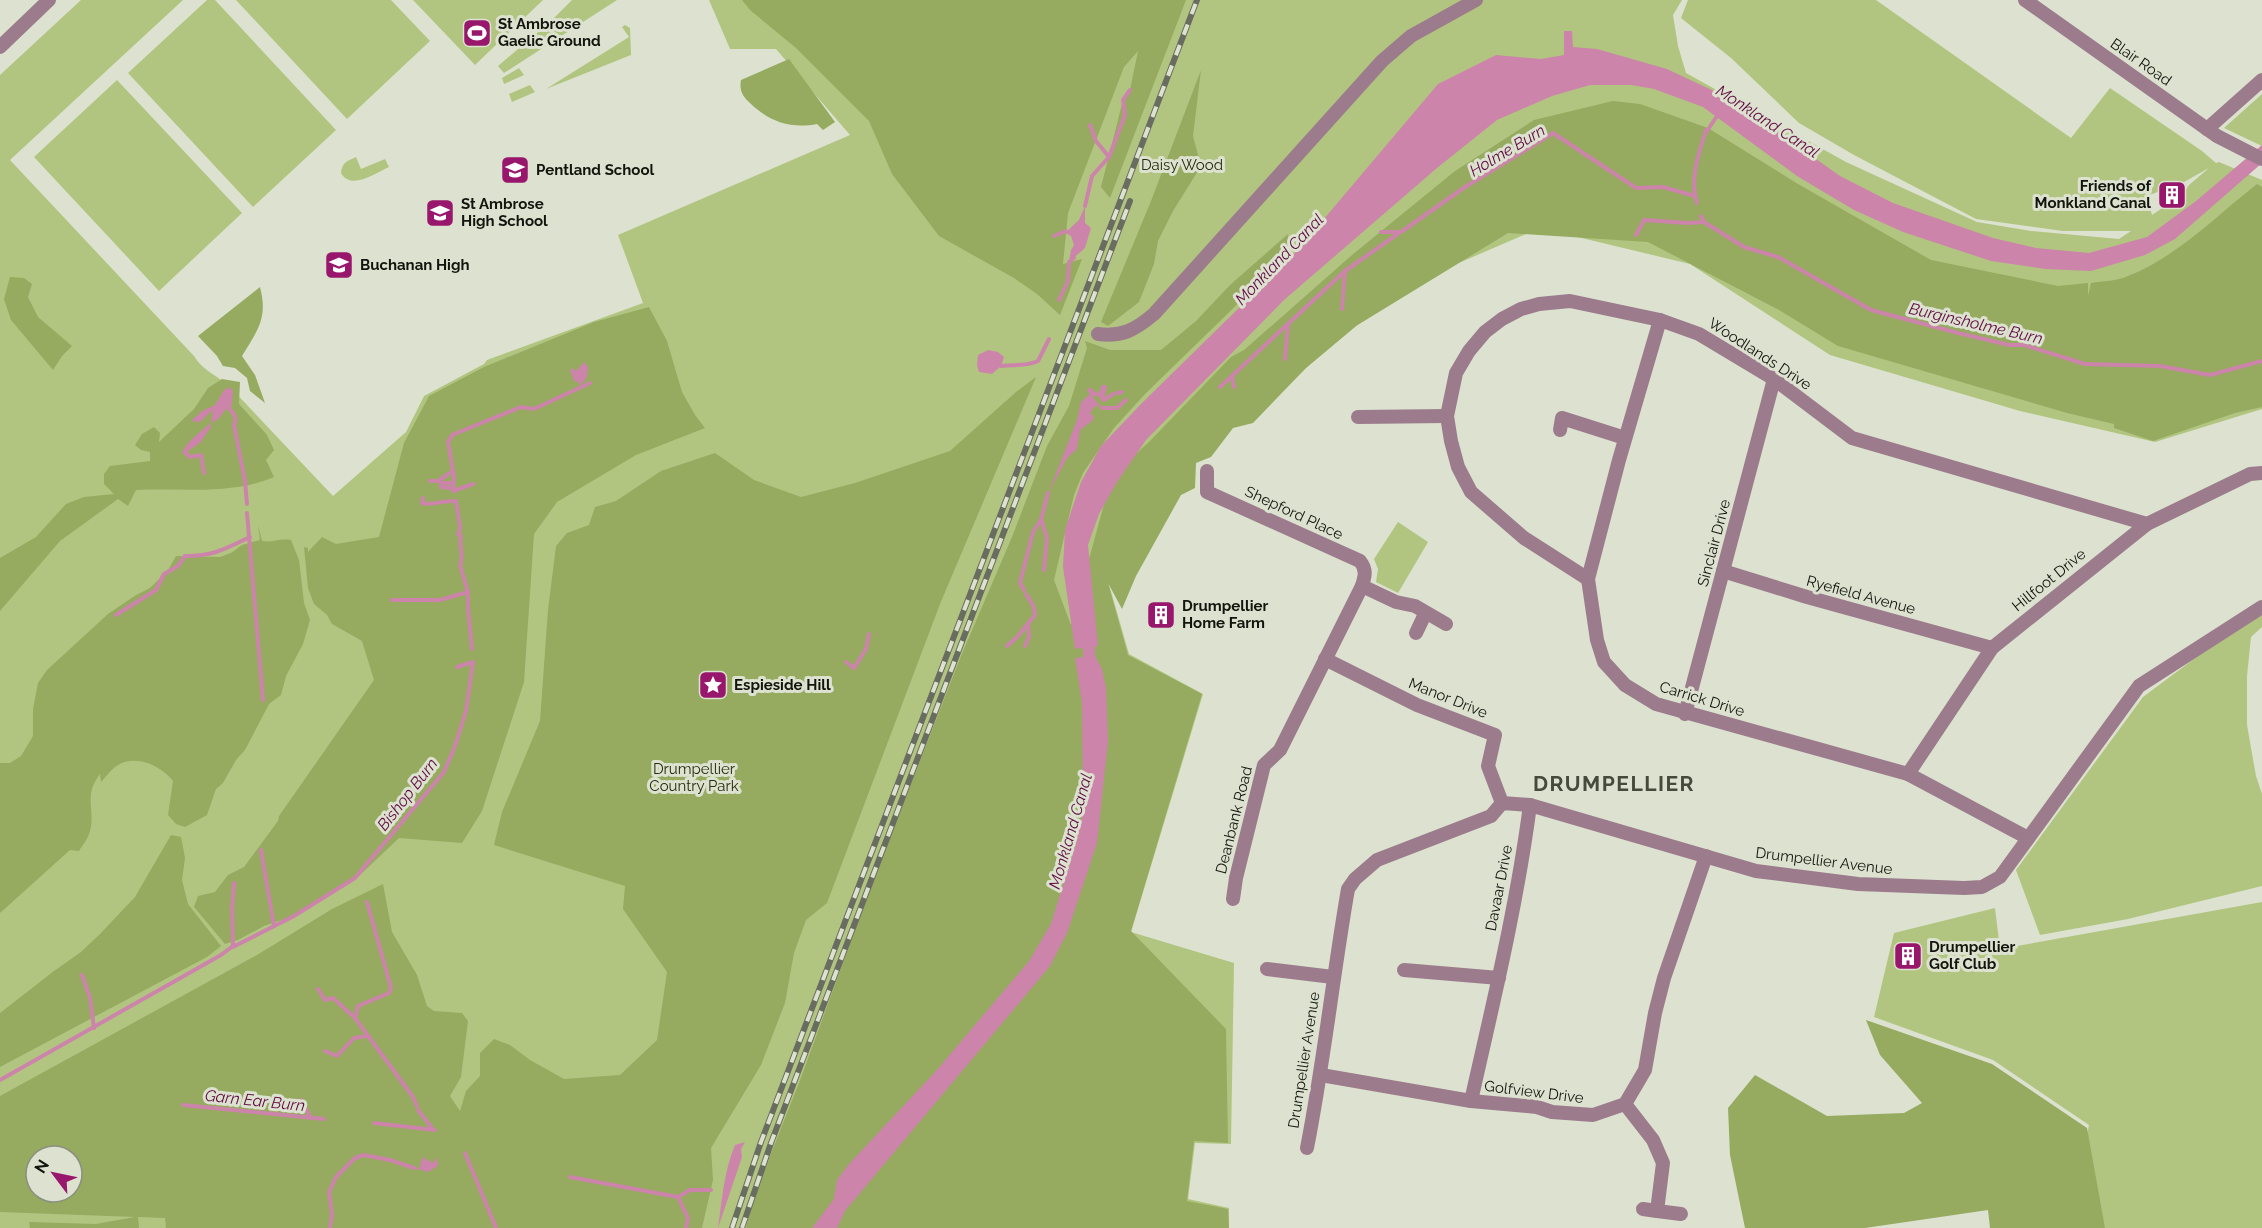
<svg xmlns="http://www.w3.org/2000/svg" width="2262" height="1228" viewBox="0 0 2262 1228" font-family="Raleway,sans-serif">
  <style>
    .green { fill: #b2c580; fill-rule: evenodd }
    .forest { fill: #96aa60; fill-rule: evenodd }
    .water { fill: #cc84ab }
    .lines { fill: none; stroke-linecap: round; stroke-linejoin: round }
    .stream { stroke: #cc84ab; stroke-width: 4 }
    .canal { stroke: #cc84ab; stroke-width: 12 }
    .minor { stroke: #9c7c8c; stroke-width: 14 }
    .rail-casing { stroke: #696c60; stroke-width: 6 }
    .rail { stroke: #dce2cf; stroke-width: 4; stroke-dasharray: 11; stroke-linecap: butt }
    .labels { text-anchor: middle; stroke-width: 6; stroke-linejoin: round; paint-order: stroke }
    .poi-label { font-size: 15px; font-weight: bold; fill: #12140d; stroke: #dce2cf; text-anchor: start }
    .street-label { font-size: 15px; fill: #12140d; stroke: #dce2cf }
    .park-label { font-size: 15px; fill: #252d0d; stroke: #dce2cf }
    .water-label { font-size: 16px; font-style: italic; fill: #610944; stroke: #dce2cf }
    .district-label { font-size: 21px; font-weight: bold; letter-spacing: 1.5px; fill: #454a3a; stroke: #dce2cf }
  </style>
  <rect width="100%" height="100%" fill="#dce2cf"/>
  <g class="green">
    <path d="M81 0H183L10 160 194 356C203 371 217 375 230 387L333 496 406 432 424 396 484 364 487 360 643 303 618 235 850 135 776 49H730L709 0H1682L1673 15 1678 46 1686 73 1846 162 1977 222 2031 231 2119 239 2131 231H2063L1976 219 1854 155 1799 123 1731 58 1681 18 1688 0H1876L2071 138 2110 88 2202 151 2216 163 2219 162 2262 180V409L2155 442 2020 411 1830 355 1690 264 1540 228 1403 287 1247 417 1208 397 1108 581 1129 654 1203 694 1131 932 1234 963 1231 1144 1195 1143 1188 1199 1229 1208V1228H0V75ZM2209 168 2189 185 2183 194 2152 215 2147 196 2184 182ZM36 1156H72V1192H36Z"/>
    <polygon points="207,0 215,0 336,130 253,207 128,73"/>
    <polygon points="236,0 391,0 430,41 347,119"/>
    <polygon points="413,0 543,0 475,65"/>
    <polygon points="572,0 617,0 504,73 498,66 550,22"/>
    <polygon points="625,25 630,28 631,55 546,89 629,37 622,27"/>
    <polygon points="519,68 524,75 504,84 502,78"/>
    <polygon points="117,80 242,213 159,291 34,157"/>
    <polygon points="530,85 535,92 512,102 509,94"/>
    <polygon points="2262,94 2262,146 2224,128"/>
    <path d="M356 157 361 169 385 159 389 167C375 173 351 191 341 173 342 162 347 161 356 157Z"/>
    <polygon points="1398,522 1428,542 1398,593 1376,582 1378,569 1374,559"/>
    <polygon points="2262,615 2262,627 2251,637 2247,676 2247,725 2256,776 2262,794 2262,886 2128,919 2040,935 2016,870 2143,697 2226,635"/>
    <polygon points="2262,902 2262,1228 2068,1228 2089,1125 1993,1060 1874,1017 1894,933 1995,908 2000,949"/>
  </g>
  <g class="forest">
    <polygon points="742,0 1186,0 1110,198 1101,187 1123,100 1130,90 1138,51 1124,67 1068,213 1063,264 1082,259 1060,315 1037,294 1014,278 939,236 892,174 869,121 796,48 750,10"/>
    <path d="M789 59 835 122 823 130 817 124C791 129 770 122 751 104 743 97 739 91 741 80Z"/>
    <polygon points="1201,70 1193,136 1201,166 1173,211 1158,241 1154,264 1139,302 1108,326 1101,322 1151,201"/>
    <path d="M1613 101 1640 104 1708 128 1798 184 1931 260 2058 286 2088 283V296L2091 283C2103 281 2117 281 2128 276 2177 257 2216 216 2257 184L2262 187V407L2235 413 2153 441 2114 428V424L2067 413 1838 346 1779 310 1648 242 1508 233 1356 326 1306 368 1253 423 1233 428 1211 457 1196 463 1195 488 1181 495 1136 576 1122 609 1108 583 1128 655 1202 694 1131 931 1226 1029 1228 1143 1194 1141 1187 1201 1228 1209 1229 1228H746L756 1191 799 1083 873 881 961 656 1012 537 1047 446 1069 406 1087 348 1085 341 1110 350H1161L1196 321 1230 285 1288 234 1287 256 1145 394 1114 428 1083 473 1074 495 1054 580 1071 625 1112 475 1149 442 1231 357 1244 350 1352 255 1455 171 1534 120Z"/>
    <polygon points="10,277 24,278 32,284 28,297 38,317 72,346 62,356 53,370 11,320 4,299"/>
    <path d="M260 287C268 318 258 330 242 356L255 375 265 403 250 391 247 378 235 368 223 366 217 356 198 336Z"/>
    <polygon points="649,307 667,341 682,392 695,415 705,428 636,455 557,502 534,534 524,682 482,811 462,843 399,838 359,876 294,916 264,926 238,940 225,944 194,907 198,896 215,892 228,875 244,867 278,821 279,816 374,680 362,641 332,624 327,615 314,604 308,588 304,547 308,548 308,552 322,537 336,544 379,537 404,443 429,396 484,367 594,322"/>
    <path d="M1036 377 940 604 827 903 806 920 794 953 785 1003 761 1065 711 1148 713 1180 702 1228H166L165 1218 138 1217 139 1228H30L29 1222 96 1224 135 1217 0 1212V1096L257 955 332 909 383 884 392 932 417 975 427 1006 434 1011 462 1013 468 1021 461 1077 450 1096 460 1111 466 1091 480 1076V1053L494 1039 510 1045 530 1060 564 1079 620 1075 657 1040 667 972 623 909 625 886 494 845 502 812 540 721 548 610 556 546 567 533 589 525 595 507 616 501 661 471 715 453 754 480 801 497 855 483 950 451 1016 392ZM36 1156H72V1192H36Z"/>
    <path d="M222 379 240 382 239 404 267 435 274 450 266 460 274 477C232 495 181 488 136 490L128 506 118 499 60 541 0 611V558L36 537 66 504 84 497 114 494 104 484V474L110 466 150 461V452L141 450 135 445 142 434 154 427 160 433 159 442 194 409 208 388Z"/>
    <path d="M258 525 262 541C272 543 280 538 291 540L299 560 304 603 310 620 303 644 286 676 281 695 269 704 245 750 236 760 223 783 216 789 207 815 185 827 176 824 168 815 173 781C161 766 137 754 118 765 111 769 106 777 101 782L100 774C82 797 97 812 89 834 87 840 82 846 79 851L70 850 0 913V763H10L21 756 33 736V709L38 683 47 670 108 614 136 595 150 588 168 570 176 556 220 557 231 553 242 545 260 540Z"/>
    <polygon points="171,835 181,837 185,858 182,880 188,904 221,946 207,957 0,1067 0,1013 54,971 81,952 100,934 135,897"/>
    <polygon points="1866,1020 1992,1064 2087,1128 2105,1228 1990,1228 1988,1210 1865,1228 1745,1228 1730,1155 1728,1108 1755,1075 1827,1116 1904,1113 1922,1103 1880,1055"/>
  </g>
  <g class="water">
    <polygon points="1564,31 1572,31 1573,47 1597,49 1667,69 1733,100 1840,176 1893,203 1993,238 2036,248 2089,253 2147,237 2196,201 2262,145 2262,163 2175,239 2145,255 2091,271 2045,269 1991,261 1903,232 1854,210 1797,176 1703,107 1654,89 1631,85 1590,85 1552,96 1497,120 1437,168 1284,300 1146,440 1117,482 1099,514 1088,545 1098,646 1075,649 1063,567 1065,530 1081,482 1101,446 1141,404 1296,252 1438,84 1496,55 1541,59 1564,55"/>
    <polygon points="1085,206 1085,223 1091,228 1085,248 1069,262 1071,250 1074,245 1071,236 1065,233 1079,220"/>
    <polygon points="988,350 998,352 1004,357 1001,366 992,374 979,372 977,365 978,355"/>
    <polygon points="584,362 588,367 587,377 580,386 578,382 574,381 570,370 572,368 576,371"/>
    <polygon points="230,387 233,392 231,410 228,407 217,420 211,423 213,410 200,422 191,421 202,411 215,405 224,390"/>
    <polygon points="1089,387 1096,392 1092,396 1102,408 1095,406 1090,413 1094,417 1092,421 1080,430 1077,449 1067,458 1048,494 1077,420 1081,402 1090,394 1087,391"/>
    <path d="M210 423 211 427 200 443 182 455C185 441 201 433 210 423Z"/>
    <polygon points="1095,656 1102,669 1106,688 1108,742 1097,843 1067,933 1050,966 845,1211 837,1228 812,1228 834,1199 837,1180 849,1164 936,1071 1029,961 1051,924 1077,840 1083,811 1082,702 1075,658"/>
    <path d="M745 1142 741 1149 742 1157 718 1228C722 1200 724 1171 735 1145Z"/>
    <polygon points="423,1157 433,1163 437,1157 438,1166 428,1172 414,1168 419,1168"/>
  </g>
  <g class="lines">
    <g class="stream">
      <polyline points="1090,125 1096,141 1109,157"/>
      <polyline points="1707,131 1719,113"/>
      <path d="M1697 203C1689 179 1699 153 1706 130"/>
      <polyline points="1085,206 1092,176 1109,157 1125,115 1123,100 1130,90"/>
      <polyline points="1701,216 1704,222 1744,247 1778,257 1871,310 1958,333 2009,345 2024,345 2085,364 2160,366 2210,375 2262,361"/>
      <polyline points="1381,232 1401,232 1465,187 1553,133 1636,188 1663,187 1695,196"/>
      <polyline points="1636,235 1644,220 1688,223 1704,222"/>
      <polyline points="1054,236 1066,231"/>
      <polyline points="1059,300 1068,281 1069,262 1074,258"/>
      <polyline points="1342,309 1345,271"/>
      <polyline points="1285,359 1288,325"/>
      <path d="M1001 366C1015 364 1025 367 1038 361L1049 339"/>
      <polyline points="1232,376 1234,387"/>
      <polyline points="1220,387 1345,271 1399,233"/>
      <polyline points="1117,393 1122,392"/>
      <polyline points="1094,394 1100,395 1103,387 1105,387 1102,399 1104,400 1113,394"/>
      <path d="M228 407C233 413 238 417 234 425L245 481 247 504"/>
      <polyline points="1102,408 1117,408 1126,400"/>
      <polyline points="185,452 190,457 201,455 204,473"/>
      <polyline points="430,481 438,481 453,471"/>
      <polyline points="452,483 441,483 441,487 453,488"/>
      <polyline points="473,484 453,491 454,477 448,442 452,435 521,407 534,409 590,383"/>
      <path d="M423 498 422 503C431 506 445 500 456 501L460 527"/>
      <polyline points="247,513 263,700"/>
      <polyline points="1041,519 1047,538 1044,570"/>
      <path d="M460 529 458 534 461 536C458 546 465 556 460 565L468 592V609L472 649"/>
      <polyline points="1024,590 1020,583 1033,532 1041,520 1048,493"/>
      <polyline points="392,600 440,600 468,592"/>
      <path d="M116 615 156 590 164 574 178 566 185 556C214 556 225 549 250 537"/>
      <polyline points="1007,646 1018,636 1035,615 1033,605 1026,594"/>
      <polyline points="1025,646 1029,637 1028,624"/>
      <polyline points="846,662 854,668 866,649 869,634"/>
      <polyline points="261,850 274,926"/>
      <polyline points="234,883 232,909 233,947 294,916 355,878 444,772 455,746 466,711 473,662 457,667"/>
      <polyline points="367,902 391,988 389,993 358,1006 355,1018 413,1097 417,1106"/>
      <polyline points="82,975 90,998 94,1028"/>
      <polyline points="318,989 325,1000 333,998 355,1018"/>
      <polyline points="325,1051 337,1056 354,1038 367,1036"/>
      <polyline points="0,1080 221,955 233,946"/>
      <polyline points="301,1100 311,1118"/>
      <polyline points="183,1105 324,1119"/>
      <polyline points="418,1110 432,1128"/>
      <polyline points="374,1123 435,1130"/>
      <polyline points="465,1153 496,1228"/>
      <polyline points="390,1160 414,1168"/>
      <polyline points="570,1177 678,1197"/>
      <polyline points="330,1228 332,1215 329,1192 336,1177 355,1158 364,1155 390,1160"/>
      <polyline points="686,1228 688,1218 678,1197 690,1190 711,1190"/>
    </g>
    <polyline class="canal" points="1088,633 1090,673"/>
    <g class="minor">
      <polyline points="2025,0 2217,136 2262,159"/>
      <polyline points="0,47 49,0"/>
      <polyline points="2207,129 2262,80"/>
      <polyline points="1660,320 1619,460 1588,579 1597,640 1604,662 1625,685 1656,704 1908,774 2028,838"/>
      <path d="M1098 334C1122 337 1135 330 1154 314L1382 61 1411 36 1476 0"/>
      <polyline points="1358,417 1447,416"/>
      <polyline points="1560,430 1562,418 1625,438"/>
      <path d="M1207 471V492L1360 561C1367 570 1365 576 1362 586"/>
      <polyline points="1723,571 1807,597 1992,648"/>
      <polyline points="1588,579 1524,538 1471,492 1458,467 1451,441 1447,416 1456,373 1469,351 1485,332 1502,319 1521,309 1539,304 1570,301 1660,320 1699,334 1774,379 1852,438 2147,524"/>
      <polyline points="1416,633 1425,614"/>
      <polyline points="1325,659 1417,705 1495,735 1488,766 1502,803"/>
      <polyline points="1685,714 1774,379"/>
      <polyline points="1908,774 1992,648 2147,524 2250,474 2262,473"/>
      <polyline points="1233,899 1236,878 1264,765 1280,750 1362,586 1396,602 1415,606 1446,624"/>
      <polyline points="1267,969 1333,977"/>
      <polyline points="1404,970 1499,978"/>
      <polyline points="1321,1075 1471,1101 1537,1107 1552,1112 1593,1115 1625,1104 1645,1070 1655,1013 1664,978 1706,856"/>
      <path d="M1471 1101C1493 1003 1517 905 1530 805"/>
      <polyline points="1625,1104 1653,1140 1663,1163 1657,1211 1643,1209"/>
      <path d="M1307 1148C1324 1062 1333 975 1348 889L1355 879 1377 860 1491 816 1502 803 1530 805 1756 871 1858 884 1964 888 1982 887 2000 877 2139 686 2262 607"/>
      <polyline points="1657,1211 1681,1214"/>
    </g>
    <g class="rail-casing">
      <g id="rail">
        <polyline points="732,1228 761,1142 1197,0"/>
        <polyline points="742,1228 771,1143 1130,201"/>
      </g>
    </g>
    <use href="#rail" class="rail"/>
  </g>
  <defs>
    <g id="stadium-square" transform="scale(1.5)"><rect x="-9" y="-9" width="18" height="18" rx="4" fill="#98176d" stroke="#dce2cf"/><path d="M0-5a6.5 5 0 1 0 0 10a6.5 5 0 1 0 0-10ZM-3.5-1.8h7v3.6h-7Z" fill="#fff"/></g>
    <g id="school-square" transform="scale(1.5)"><rect x="-9" y="-9" width="18" height="18" rx="4" fill="#98176d" stroke="#dce2cf"/><path d="M0-5L7-2L0 1L-7-2ZM-4 1L0 2.5L4 1V4Q0 6-4 4Z" fill="#fff"/></g>
    <g id="building-square" transform="scale(1.5)"><rect x="-9" y="-9" width="18" height="18" rx="4" fill="#98176d" stroke="#dce2cf"/><path d="M-4-6H4V6H1V3H-1V6H-4ZM-2.5-4.3h1.7v1.8h-1.7ZM.8-4.3h1.7v1.8H.8ZM-2.5-1h1.7V.8h-1.7ZM.8-1h1.7V.8H.8Z" fill="#fff"/></g>
    <g id="sight-square" transform="scale(1.5)"><rect x="-9" y="-9" width="18" height="18" rx="4" fill="#98176d" stroke="#dce2cf"/><path d="M0-6L1.8-2.2L6-1.7L2.9 1.2L3.7 5.4L0 3.3L-3.7 5.4L-2.9 1.2L-6-1.7L-1.8-2.2Z" fill="#fff"/></g>
  </defs>
  <g fill-rule="evenodd">
    <use href="#stadium-square" x="477" y="33"/>
    <use href="#school-square" x="515" y="170"/>
    <use href="#building-square" x="2172" y="195"/>
    <use href="#school-square" x="440" y="213"/>
    <use href="#school-square" x="339" y="265"/>
    <use href="#building-square" x="1161" y="615"/>
    <use href="#sight-square" x="713" y="685"/>
    <use href="#building-square" x="1908" y="956"/>
  </g>
  <g class="labels">
    <g class="poi-label">
      <text x="498" y="29">St Ambrose<tspan x="498" dy="17">Gaelic Ground</tspan></text>
      <text x="536" y="175">Pentland School</text>
      <text x="2151" y="191" text-anchor="end">Friends of<tspan x="2151" dy="17">Monkland Canal</tspan></text>
      <text x="461" y="209">St Ambrose<tspan x="461" dy="17">High School</tspan></text>
      <text x="360" y="270">Buchanan High</text>
      <text x="1182" y="611">Drumpellier<tspan x="1182" dy="17">Home Farm</tspan></text>
      <text x="734" y="690">Espieside Hill</text>
      <text x="1929" y="952">Drumpellier<tspan x="1929" dy="17">Golf Club</tspan></text>
    </g>
    <g class="street-label">
      <text transform="translate(2141 62) rotate(35)" y="5">Blair Road</text>
      <text transform="translate(1760 354) rotate(33)" y="5">Woodlands Drive</text>
      <text transform="translate(1294 513) rotate(25)" y="5">Shepford Place</text>
      <text transform="translate(1714 543) rotate(-75)" y="5">Sinclair Drive</text>
      <text transform="translate(2049 580) rotate(-39)" y="5">Hillfoot Drive</text>
      <text transform="translate(1861 595) rotate(15)" y="5">Ryefield Avenue</text>
      <text transform="translate(1448 698) rotate(22)" y="5">Manor Drive</text>
      <text transform="translate(1702 699) rotate(17)" y="5">Carrick Drive</text>
      <text transform="translate(1234 820) rotate(-76)" y="5">Deanbank Road</text>
      <text transform="translate(1824 861) rotate(7)" y="5">Drumpellier Avenue</text>
      <text transform="translate(1499 888) rotate(-79)" y="5">Davaar Drive</text>
      <text transform="translate(1304 1060) rotate(-81)" y="5">Drumpellier Avenue</text>
      <text transform="translate(1534 1092) rotate(7)" y="5">Golfview Drive</text>
    </g>
    <g class="park-label">
      <text x="1182" y="170">Daisy Wood</text>
      <text x="694" y="774">Drumpellier<tspan x="694" dy="17">Country Park</tspan></text>
    </g>
    <g class="water-label">
      <text transform="translate(1768 121) rotate(33)" y="6">Monkland Canal</text>
      <text transform="translate(1507 150) rotate(-31)" y="6">Holme Burn</text>
      <text transform="translate(1279 259) rotate(-46)" y="6">Monkland Canal</text>
      <text transform="translate(1976 323) rotate(13)" y="6">Burginsholme Burn</text>
      <text transform="translate(407 794) rotate(-52)" y="6">Bishop Burn</text>
      <text transform="translate(1070 831) rotate(-74)" y="6">Monkland Canal</text>
      <text transform="translate(255 1100) rotate(6)" y="6">Garn Ear Burn</text>
    </g>
    <g class="district-label">
      <text x="1614" y="791">DRUMPELLIER</text>
    </g>
  </g>
  <g transform="translate(54 1174) rotate(302)"><circle r="28" fill="#dce2cf" stroke="#8b9081" stroke-width="1.5"/>
  <path d="M0-4.5L10 22L0 15L-10 22Z" fill="#98176d"/>
  <text y="-9" font-size="16" font-weight="bold" text-anchor="middle" fill="#12140d">N</text>
  </g>
</svg>
